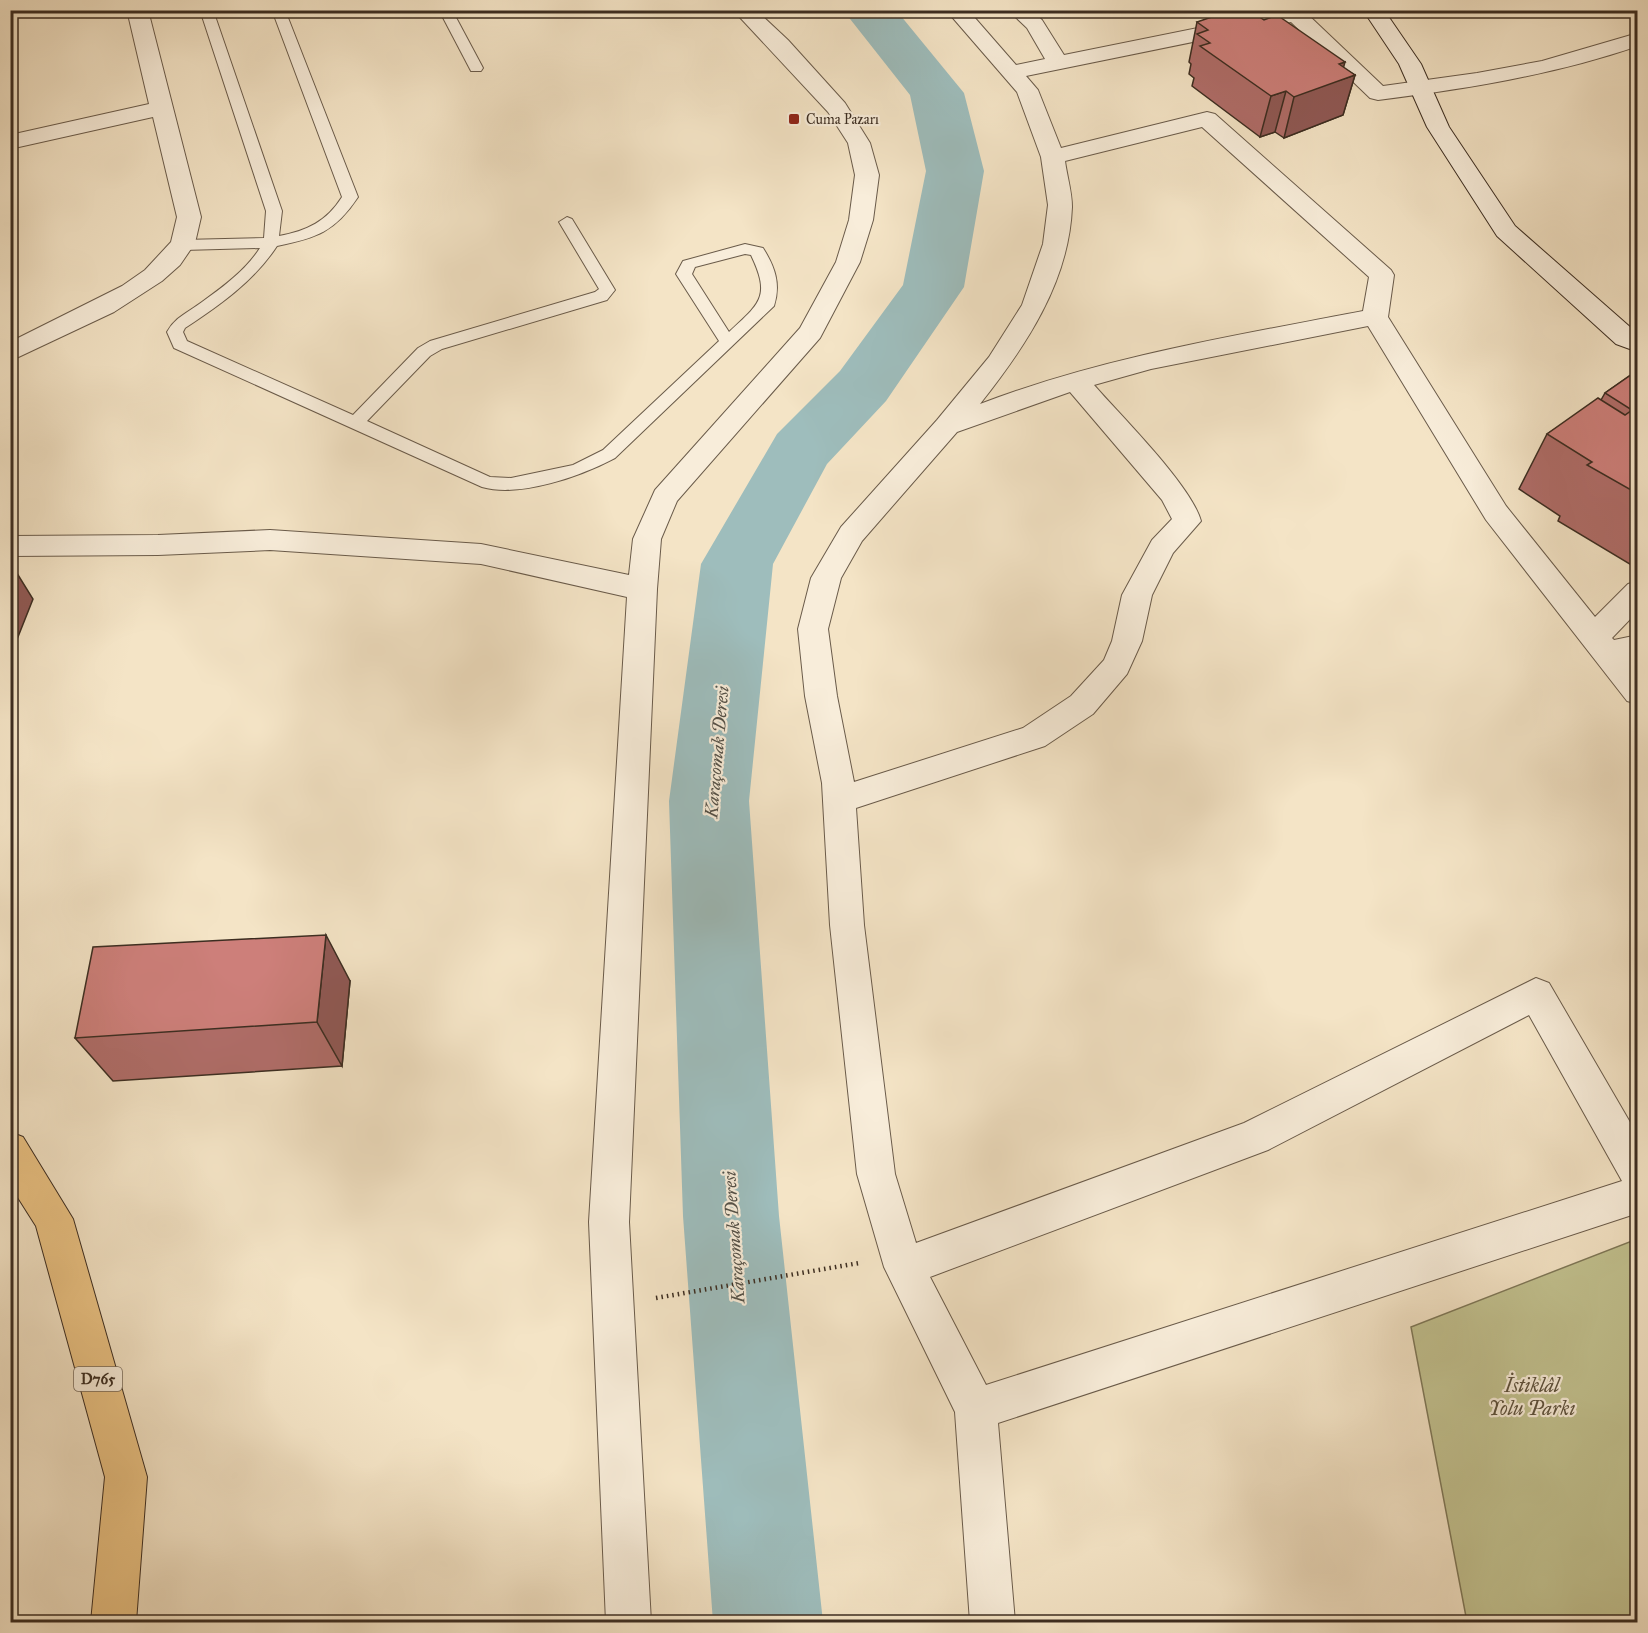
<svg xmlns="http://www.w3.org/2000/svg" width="1648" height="1633" viewBox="0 0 1648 1633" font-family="'IM FELL Great Primer',serif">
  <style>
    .green { fill: #c2c290; stroke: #7f7858; stroke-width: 1.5 }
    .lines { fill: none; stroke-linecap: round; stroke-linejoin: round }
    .river { fill: #9ebdbc; fill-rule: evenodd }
    .lane-casing { stroke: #6a5b4a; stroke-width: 2 }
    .street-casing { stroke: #6a5b4a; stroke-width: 2 }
    .secondary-casing { stroke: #3c2d21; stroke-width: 2 }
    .highway-casing { stroke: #3c2d21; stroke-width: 2 }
    .path { stroke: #3c2d21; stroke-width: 4.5; stroke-dasharray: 1.5 4; stroke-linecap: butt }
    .lane { fill: #f8edda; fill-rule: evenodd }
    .street { fill: #f8edda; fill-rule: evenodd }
    .secondary { fill: #f8edda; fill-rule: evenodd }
    .highway { fill: #eac283; fill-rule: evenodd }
    .wall { fill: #b06d69; stroke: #3c2d21; stroke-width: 1.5 }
    .shaded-wall { fill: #905955; stroke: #3c2d21; stroke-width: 1.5 }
    .building { fill: #cd7f7a; stroke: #3c2d21; stroke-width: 1.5 }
    .poi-dot { fill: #8f2418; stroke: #f8edda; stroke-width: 2 }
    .labels { text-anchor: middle; stroke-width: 4.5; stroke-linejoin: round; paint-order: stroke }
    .far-poi-label { font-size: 14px; fill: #3c2d21; stroke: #f8edda; text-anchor: start }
    .shield { fill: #f8edda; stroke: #746758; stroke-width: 1.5 }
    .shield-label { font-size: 15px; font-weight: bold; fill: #3c2d21 }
    .water-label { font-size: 18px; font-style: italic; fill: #545148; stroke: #f8edda }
    .near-park-label { font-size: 20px; font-style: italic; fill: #5e523d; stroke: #f8edda }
  </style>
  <rect width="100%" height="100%" fill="#f4e4c6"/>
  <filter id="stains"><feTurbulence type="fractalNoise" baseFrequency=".00333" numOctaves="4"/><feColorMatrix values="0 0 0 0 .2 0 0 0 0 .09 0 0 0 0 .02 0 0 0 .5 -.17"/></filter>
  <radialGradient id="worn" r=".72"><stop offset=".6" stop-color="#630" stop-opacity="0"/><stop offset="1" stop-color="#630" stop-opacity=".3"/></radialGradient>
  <polygon class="green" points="1637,1239 1637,1622 1467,1622 1411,1327"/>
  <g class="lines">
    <polygon class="river" points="843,10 896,10 964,93 984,171 964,287 886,401 827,464 773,564 749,801 779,1216 823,1622 713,1622 683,1216 669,801 701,564 777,434 840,371 903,285 926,171 910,95"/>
    <g class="lane-casing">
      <g id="lane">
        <path d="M200 10H213L282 211 279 236C307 231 327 221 342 197L272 10H285L358 197C335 232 316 238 277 246 254 281 220 305 185 328L183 332 187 341 353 415 418 348 430 341 595 292 599 289 559 222 567 217 572 219 615 290 607 300 442 349 430 356 367 421 490 477 511 478 573 465 603 450 719 341 676 274 683 261 745 244 763 248C775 267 781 284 774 306L615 458C581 476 520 498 482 487L174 348 167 332C175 317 189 312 202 302 223 287 246 270 260 248L183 250 175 245 183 240 264 238 266 211ZM745 254 751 255C771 297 760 303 729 332L692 274 695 267Z"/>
        <polygon points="439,10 452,10 483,68 481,71 471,71"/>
      </g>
    </g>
    <g class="street-casing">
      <g id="street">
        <polygon points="127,10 148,10 201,217 195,243 180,265 162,281 114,312 10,361 10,342 122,286 145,270 171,242 177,217 153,117 10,149 10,135 149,104"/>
        <polygon points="733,10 756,10 788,40 845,103 870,143 879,175 873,220 860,262 820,338 677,501 661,539 657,589 629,1222 651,1622 606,1622 589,1222 627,597 481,564 270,550 158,555 10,556 10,536 158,535 270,530 481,544 629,575 633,539 655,490 800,328 836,262 849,220 855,175 848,143 828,112"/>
        <path d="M946 10H968L1016 65 1045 59 1027 28 1008 10H1031L1042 20 1064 55 1287 10H1303L1383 86 1477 73 1542 61 1638 33V46C1553 75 1466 89 1378 100L1370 98 1291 22 1026 76 1038 90 1061 148 1207 112 1215 114 1391 270 1394 275 1388 317 1506 506 1595 617 1628 584 1638 581V611L1612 638 1614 640 1638 635V658L1630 659 1638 669V704L1627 701 1486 520 1368 326 1151 369 1094 385C1121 416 1191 485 1201 521L1173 553 1152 595 1142 641 1127 674 1093 714 1045 746 856 808 864 925 895 1174 916 1243 1244 1123 1536 978 1549 983 1638 1136V1213L998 1423 1015 1622H970L955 1412 884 1267 857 1174 830 925 822 783 805 696 798 629 811 578 841 527 937 420 989 357 1022 305 1043 244 1048 205 1041 157 1017 92ZM1202 127 1369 277 1363 311C1234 336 1103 357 980 404 1025 347 1069 283 1072 207 1072 192 1067 176 1065 161ZM1070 392 1162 500 1172 519 1152 540 1122 595 1112 641 1104 660 1071 696 1023 728 854 782 837 696 828 629 841 578 862 541 957 432ZM1529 1015 1622 1181 986 1385 930 1277 1268 1150Z"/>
      </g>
    </g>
    <g class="secondary-casing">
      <polygon id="secondary" points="1363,10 1384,10 1421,64 1449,127 1515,226 1638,334 1638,352 1616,344 1497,236 1427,127 1399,64"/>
    </g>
    <g class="highway-casing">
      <polygon id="highway" points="10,1132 23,1137 73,1219 147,1477 136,1622 91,1622 105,1477 36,1226 10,1185"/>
    </g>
    <polyline class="path" points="656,1298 859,1263"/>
    <use href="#lane" class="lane"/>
    <use href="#street" class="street"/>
    <use href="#secondary" class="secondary"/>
    <use href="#highway" class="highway"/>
  </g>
  <g class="wall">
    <polygon points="1238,17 1264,20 1355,75 1343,115 1284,138 1275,132 1260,137 1192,86 1194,78 1189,74 1191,64 1189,62 1197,22"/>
    <polygon points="1638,370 1638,569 1558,521 1560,516 1519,489 1547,434 1601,400 1605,393"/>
    <polygon points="350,981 342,1066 113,1081 75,1038"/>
  </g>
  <g class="shaded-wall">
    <polygon points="1345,62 1340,80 1355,75 1343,115 1284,138 1294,97 1339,64"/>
    <polygon points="1286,91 1275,132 1260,137 1271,96"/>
    <polygon points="10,562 33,599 10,657"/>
    <polygon points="326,935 350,981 342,1066 317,1022"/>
  </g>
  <g class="building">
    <polygon points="1229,11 1238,17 1252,12 1264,20 1277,15 1345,62 1339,64 1355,75 1294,97 1286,91 1271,96 1200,46 1210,43 1197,34 1208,30 1197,22"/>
    <polygon points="1638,370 1638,494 1587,465 1592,462 1547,434 1598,398 1625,415 1632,410 1605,393"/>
    <polygon points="326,935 317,1022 75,1038 93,947"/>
  </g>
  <rect class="poi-dot" x="788" y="113" width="12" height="12" rx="3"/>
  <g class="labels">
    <g class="far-poi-label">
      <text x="806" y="124">Cuma Pazarı</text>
    </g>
    <rect class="shield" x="74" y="1367" width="48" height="24" rx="4.5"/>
    <g class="shield-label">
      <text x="98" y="1384">D765</text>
    </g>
    <g class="water-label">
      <text transform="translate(717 752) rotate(-85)" y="6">Karaçomak Deresi</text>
      <text transform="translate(734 1237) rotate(-94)" y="6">Karaçomak Deresi</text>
    </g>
    <g class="near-park-label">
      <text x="1532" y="1392">İstiklâl<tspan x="1532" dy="23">Yolu Parkı</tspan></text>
    </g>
  </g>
  <rect width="1648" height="1633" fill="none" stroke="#f4e4c6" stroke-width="36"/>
  <rect x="12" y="12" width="1624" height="1609" fill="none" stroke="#3c2d21" stroke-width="3"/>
  <rect x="18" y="18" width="1612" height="1597" fill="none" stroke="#3c2d21" stroke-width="1.5"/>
  <rect width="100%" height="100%" filter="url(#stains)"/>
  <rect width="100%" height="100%" fill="url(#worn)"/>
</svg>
